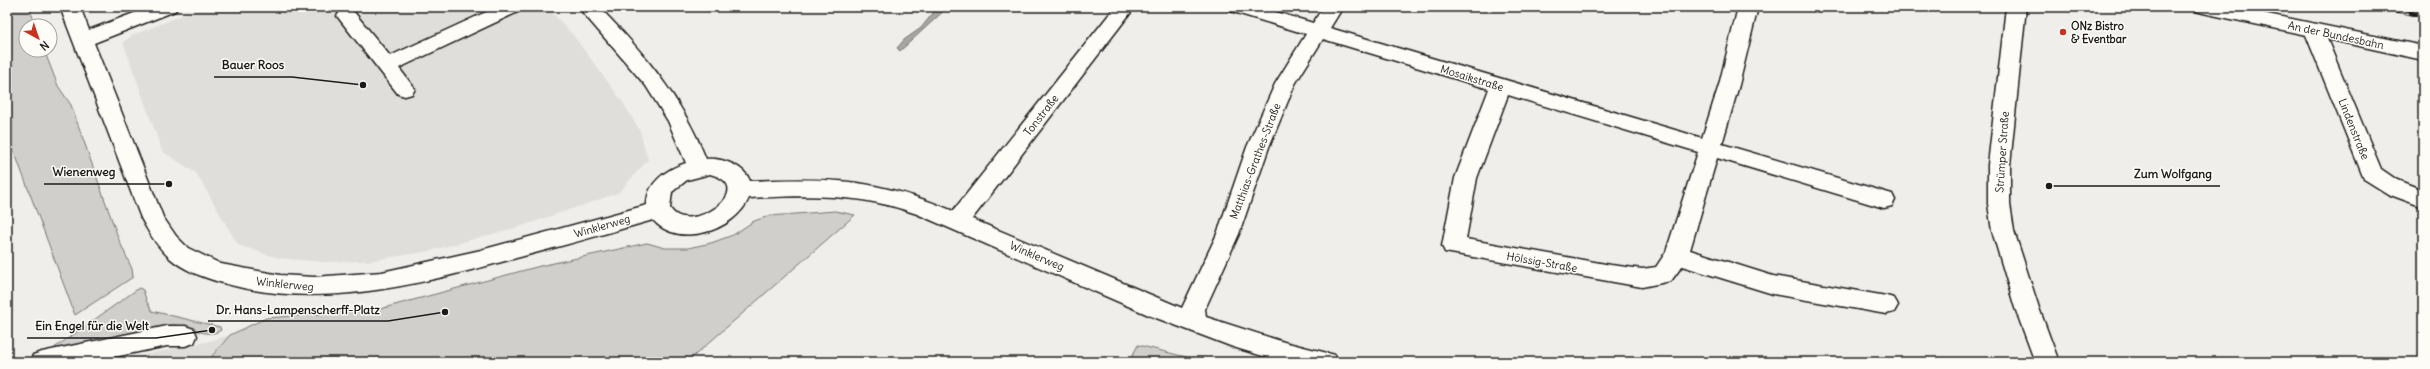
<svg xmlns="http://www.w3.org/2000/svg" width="2430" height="369" viewBox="0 0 2430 369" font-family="Delius,sans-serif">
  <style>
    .built { fill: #e0deda }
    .green { fill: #d0cfcc; stroke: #767674 }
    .water { fill: #a8a7a3; stroke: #706f6d }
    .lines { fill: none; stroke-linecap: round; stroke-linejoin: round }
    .minor-casing { stroke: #1c1c1c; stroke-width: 3 }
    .major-casing { stroke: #1c1c1c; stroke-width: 3 }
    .minor { fill: #fdfcf7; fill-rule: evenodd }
    .major { fill: #fdfcf7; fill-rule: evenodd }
    .rail-casing { stroke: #1c1c1c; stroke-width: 4.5 }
    .rail { stroke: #fdfcf7; stroke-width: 3; stroke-dasharray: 9; stroke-linecap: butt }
    .poi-dot { fill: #c8321e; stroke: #fdfcf7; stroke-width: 1.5 }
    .labels { text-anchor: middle; stroke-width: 3; stroke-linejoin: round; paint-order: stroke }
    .poi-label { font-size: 11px; font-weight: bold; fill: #1c1c1c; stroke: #fdfcf7; text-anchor: start }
    .street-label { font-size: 11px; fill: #1c1c1c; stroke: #fdfcf7 }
    .leader { fill: none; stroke: #1c1c1c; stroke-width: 1.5 }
    .callout-dot { fill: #1c1c1c; stroke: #fdfcf7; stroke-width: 1.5 }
    .callout-label { font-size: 12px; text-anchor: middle; font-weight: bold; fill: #1c1c1c; stroke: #fdfcf7; stroke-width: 3; stroke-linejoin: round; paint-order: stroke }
  </style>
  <rect width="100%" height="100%" fill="#f0eeea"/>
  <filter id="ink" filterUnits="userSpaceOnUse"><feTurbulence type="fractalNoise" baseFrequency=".025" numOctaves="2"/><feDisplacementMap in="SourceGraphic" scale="8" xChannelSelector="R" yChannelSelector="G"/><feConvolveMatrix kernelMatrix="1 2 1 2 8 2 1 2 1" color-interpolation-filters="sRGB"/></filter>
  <g filter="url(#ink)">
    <g class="built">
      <polygon points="203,7 547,7 573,35 622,101 640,131 648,160 618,193 522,226 430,251 369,261 323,262 278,258 238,245 196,173 162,151 123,42 133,35"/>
      <polygon points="230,335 207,362 111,362 210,341"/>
    </g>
    <g class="green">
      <polygon points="7,7 29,7 36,26 26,26 26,50 44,50 58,86 71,105 119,240 132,269 133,277 75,315 7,132"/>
      <polygon points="835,211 855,215 687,362 207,362 230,335 266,318 376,310 540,266 647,243 665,248 688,248 711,243 733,235 754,221 769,216"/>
      <path d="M139 288 143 290 147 302 152 311 220 327 221 330C206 340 188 324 171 325L50 351Z"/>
      <polygon points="1138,345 1206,362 1129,362"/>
    </g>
    <polygon class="water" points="938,7 948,7 900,51 897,48 904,40 921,28"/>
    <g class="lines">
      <g class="minor-casing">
        <g id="minor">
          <path d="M60 7H80L89 30 150 7H178L175 11 94 43 163 217 176 236 188 248 221 264 280 275 314 277 382 272 481 250 647 205C646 183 667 169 686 163L668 121 646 86 578 7H599C643 52 683 99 706 159 721 157 745 166 750 181 830 177 878 179 953 211L1115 7H1135L972 219 1182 308 1217 234 1247 147 1275 84 1306 34 1230 11 1227 7H1259L1313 23 1323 7H1343L1330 28 1702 138 1719 85 1738 7H1758L1739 85 1722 144 1892 194 1895 200 1892 206 1884 208 1717 158 1690 250 1773 276 1886 296 1894 298 1898 305 1894 312 1886 314 1773 294 1682 266 1671 281 1642 287 1445 252 1442 246 1455 178 1489 89 1323 39 1295 84 1269 147 1239 234 1205 309 1206 317 1284 342 1335 355 1338 362H1283L1233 347 1151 316 917 214C860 193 809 195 749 198 735 231 678 249 653 220 604 234 555 248 505 261 413 286 317 310 223 283 205 278 185 271 171 259 158 248 149 233 141 218ZM1508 95 1698 152 1666 252 1656 267 1642 269 1611 265 1466 239 1477 178ZM710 174C763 188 687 238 670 208L672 192 687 180Z"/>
          <polygon points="497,7 523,7 520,11 399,68 415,89 412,94 405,96 398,94 337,16 340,12 347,10 354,12 390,56"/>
          <polygon points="2193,7 2233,7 2423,46 2423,60 2327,39 2381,169 2397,180 2423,190 2423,207 2388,194 2364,179 2306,35 2203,13 2196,11"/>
          <polygon points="167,326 185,326 194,329 197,336 194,343 185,346 167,346 90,362 30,362 33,355 42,352"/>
        </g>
      </g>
      <g class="major-casing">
        <polygon id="major" points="2006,7 2026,7 2010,165 2010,204 2014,231 2039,308 2059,362 2035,362 2015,308 1992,231 1988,204 1988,165"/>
      </g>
      <use href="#minor" class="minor"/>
      <use href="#major" class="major"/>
      <g class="rail-casing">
        <g id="rail">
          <polyline points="2382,7 2423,16"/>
          <polyline points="2417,7 2423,8"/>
        </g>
      </g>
      <use href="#rail" class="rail"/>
    </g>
  </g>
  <circle class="poi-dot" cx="2063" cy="32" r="4"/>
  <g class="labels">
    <g class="poi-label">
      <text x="2071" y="30">ONz Bistro<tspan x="2071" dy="13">&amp; Eventbar</tspan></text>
    </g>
    <g class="street-label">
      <text transform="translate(2336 35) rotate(12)" y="4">An der Bundesbahn</text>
      <text transform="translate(1472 78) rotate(17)" y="4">Mosaikstraße</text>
      <text transform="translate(1041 115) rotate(-52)" y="4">Tonstraße</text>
      <text transform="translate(2354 129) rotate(68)" y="4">Lindenstraße</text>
      <text transform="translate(2002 152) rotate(-86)" y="4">Strümper Straße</text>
      <text transform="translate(1255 161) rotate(-69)" y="4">Matthias-Grathes-Straße</text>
      <text transform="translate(602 226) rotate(-16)" y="4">Winklerweg</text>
      <text transform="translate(1037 256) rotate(23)" y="4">Winklerweg</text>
      <text transform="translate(1542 262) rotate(10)" y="4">Hölssig-Straße</text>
      <text transform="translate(285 284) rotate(6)" y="4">Winklerweg</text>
    </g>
  </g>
  <path class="leader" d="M363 85L292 77H214M169 184L123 184H44M2049 186L2126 186H2220M445 312L388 321H208M212 330L156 338H27"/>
  <g class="callout-dot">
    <circle cx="363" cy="85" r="4"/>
    <circle cx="169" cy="184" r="4"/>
    <circle cx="2049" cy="186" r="4"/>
    <circle cx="445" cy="312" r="4"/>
    <circle cx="212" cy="330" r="4"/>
  </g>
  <g class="callout-label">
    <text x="253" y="69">Bauer Roos</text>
    <text x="84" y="176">Wienenweg</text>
    <text x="2173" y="178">Zum Wolfgang</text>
    <text x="298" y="314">Dr. Hans-Lampenscherff-Platz</text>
    <text x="92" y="330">Ein Engel für die Welt</text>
  </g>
  <rect width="2430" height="369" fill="none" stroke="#fdfcf7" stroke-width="24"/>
  <rect x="12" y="12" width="2406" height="345" fill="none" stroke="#1c1c1c" stroke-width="1.5" filter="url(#ink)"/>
  <g transform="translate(38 38) rotate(140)"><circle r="19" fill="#fdfcf7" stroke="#a3a29f"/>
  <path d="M0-3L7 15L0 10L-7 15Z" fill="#c8321e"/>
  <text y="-6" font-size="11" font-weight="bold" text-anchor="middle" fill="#1c1c1c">N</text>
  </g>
</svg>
